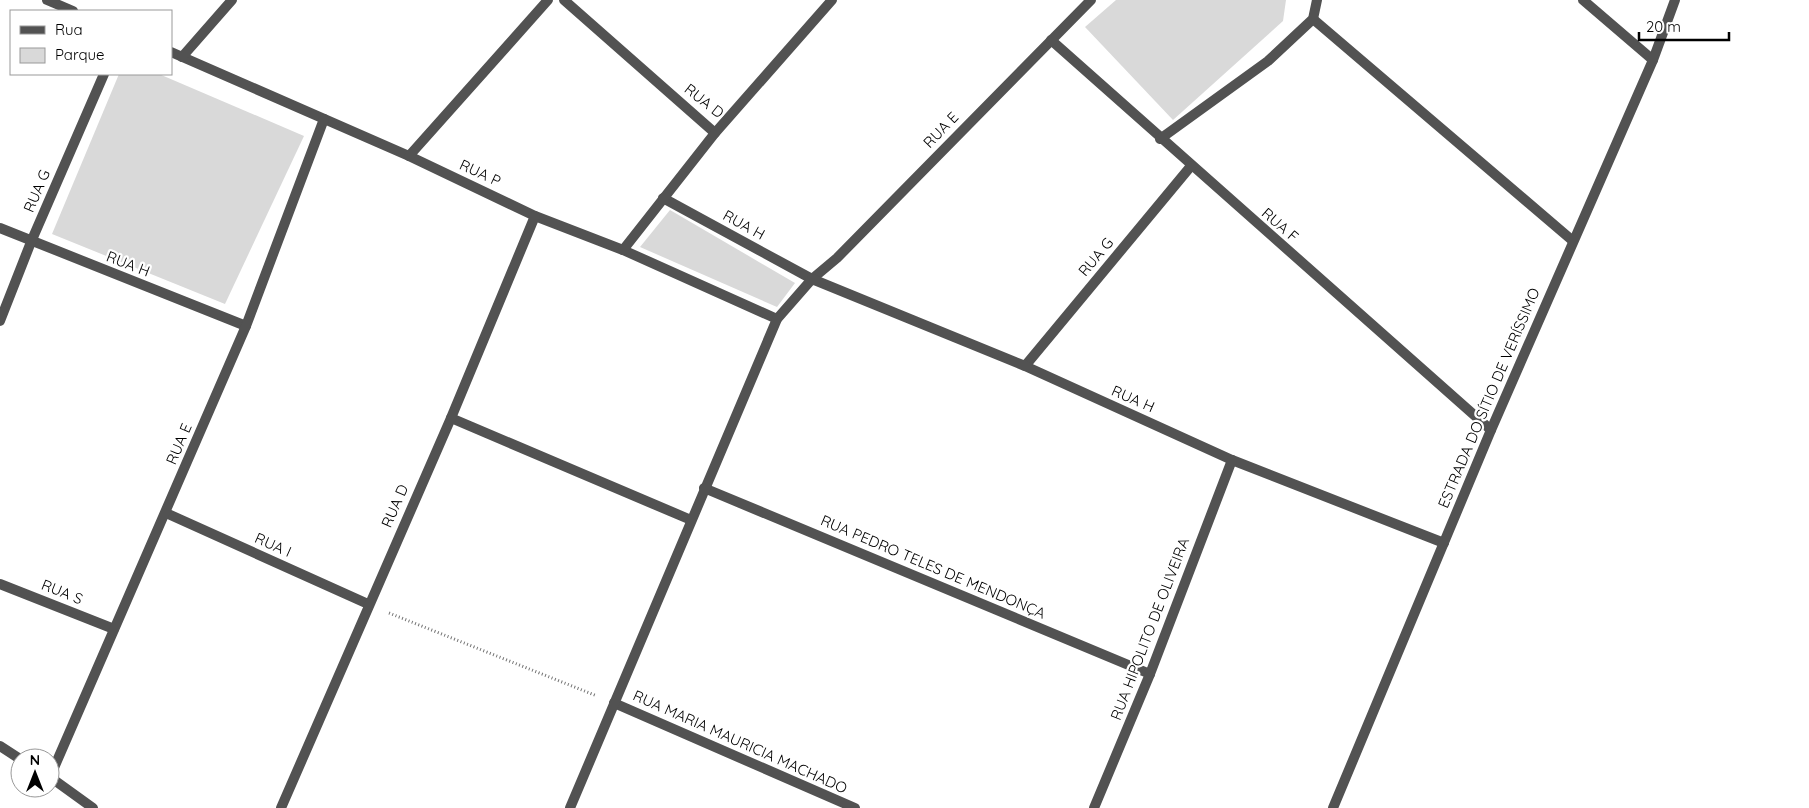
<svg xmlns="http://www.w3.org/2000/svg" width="1809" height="808" viewBox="0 0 1809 808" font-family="Quicksand,sans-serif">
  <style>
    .green { fill: #d9d9d9 }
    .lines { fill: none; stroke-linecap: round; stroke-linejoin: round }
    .path { stroke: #747474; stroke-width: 3; stroke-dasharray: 1 2.5; stroke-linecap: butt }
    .minor { stroke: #525252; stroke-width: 10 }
    .labels { text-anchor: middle; stroke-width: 4.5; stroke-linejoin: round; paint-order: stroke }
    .street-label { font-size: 15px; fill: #000; stroke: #fff }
  </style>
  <rect width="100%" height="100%" fill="#fff"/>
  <g class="green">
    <polygon points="1116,0 1286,0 1283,21 1173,120 1085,27"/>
    <polygon points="119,74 159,74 304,136 225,304 52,234"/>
    <polygon points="670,210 795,283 777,307 640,247"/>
  </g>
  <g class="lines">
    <polyline class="path" points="389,613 597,696"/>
    <g class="minor">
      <polyline points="47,0 73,11"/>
      <polyline points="564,0 715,133"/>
      <polyline points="1583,0 1653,60"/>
      <polyline points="1313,19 1573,241"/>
      <polyline points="1051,40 1491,430"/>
      <polyline points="171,52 409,156 535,216 623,250 777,319"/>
      <polyline points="182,57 232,0"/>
      <polyline points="1160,139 1268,61 1313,19 1317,0"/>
      <polyline points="409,156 548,0"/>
      <polyline points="663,198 812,279 837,258 1091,0"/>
      <polyline points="0,228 246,326"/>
      <polyline points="623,250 715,133 832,0"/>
      <polyline points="0,321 31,242 104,74"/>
      <polyline points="1025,366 1191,166"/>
      <polyline points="451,418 691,520"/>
      <polyline points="704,488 1150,674"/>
      <polyline points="166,513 368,604"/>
      <polyline points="0,584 114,629"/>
      <polyline points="614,703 855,808"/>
      <polyline points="0,746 20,759"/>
      <polyline points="93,808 50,777 246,326 324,119"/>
      <polyline points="281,808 451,418 535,216"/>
      <polyline points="570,808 777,319 812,279 1025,366 1232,460 1444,543"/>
      <polyline points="1094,808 1150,674 1232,460"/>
      <polyline points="1333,808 1491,430 1653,60 1675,0"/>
    </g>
  </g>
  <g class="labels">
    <g class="street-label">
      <text transform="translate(704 101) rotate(38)" y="5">RUA D</text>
      <text transform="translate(941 130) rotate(-46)" y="5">RUA E</text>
      <text transform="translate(480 173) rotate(25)" y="5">RUA P</text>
      <text transform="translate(37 191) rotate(-67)" y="5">RUA G</text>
      <text transform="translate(744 225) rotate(29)" y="5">RUA H</text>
      <text transform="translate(1280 225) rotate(41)" y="5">RUA F</text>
      <text transform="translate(1096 257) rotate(-50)" y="5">RUA G</text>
      <text transform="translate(128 264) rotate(21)" y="5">RUA H</text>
      <text transform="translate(1489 398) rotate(-67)" y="5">ESTRADA DO SÍTIO DE VERÍSSIMO</text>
      <text transform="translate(1133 399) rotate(24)" y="5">RUA H</text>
      <text transform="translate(179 444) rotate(-67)" y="5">RUA E</text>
      <text transform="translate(395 506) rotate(-66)" y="5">RUA D</text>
      <text transform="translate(273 545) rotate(24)" y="5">RUA I</text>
      <text transform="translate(933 567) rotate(23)" y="5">RUA PEDRO TELES DE MENDONÇA</text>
      <text transform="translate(62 592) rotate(22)" y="5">RUA S</text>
      <text transform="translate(1150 629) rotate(-69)" y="5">RUA HIPOLITO DE OLIVEIRA</text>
      <text transform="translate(740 742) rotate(24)" y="5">RUA MARIA MAURICIA MACHADO</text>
    </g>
  </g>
  <rect x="10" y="10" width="162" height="65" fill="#ffffff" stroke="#999999"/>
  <rect x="20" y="26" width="25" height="8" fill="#525252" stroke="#999999"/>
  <text x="55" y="35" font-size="15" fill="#000000">Rua</text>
  <rect x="20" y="48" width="25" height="15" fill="#d9d9d9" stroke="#999999"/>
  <text x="55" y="60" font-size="15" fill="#000000">Parque</text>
  <g transform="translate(35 773)"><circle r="24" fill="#ffffff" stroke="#999999"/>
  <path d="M0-4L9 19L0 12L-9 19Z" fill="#000000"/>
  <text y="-8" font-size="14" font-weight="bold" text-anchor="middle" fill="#000000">N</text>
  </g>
  <path d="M1639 32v8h90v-8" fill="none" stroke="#000000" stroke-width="2.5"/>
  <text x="1646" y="32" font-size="15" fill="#000000" stroke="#ffffff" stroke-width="4" paint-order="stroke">20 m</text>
</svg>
